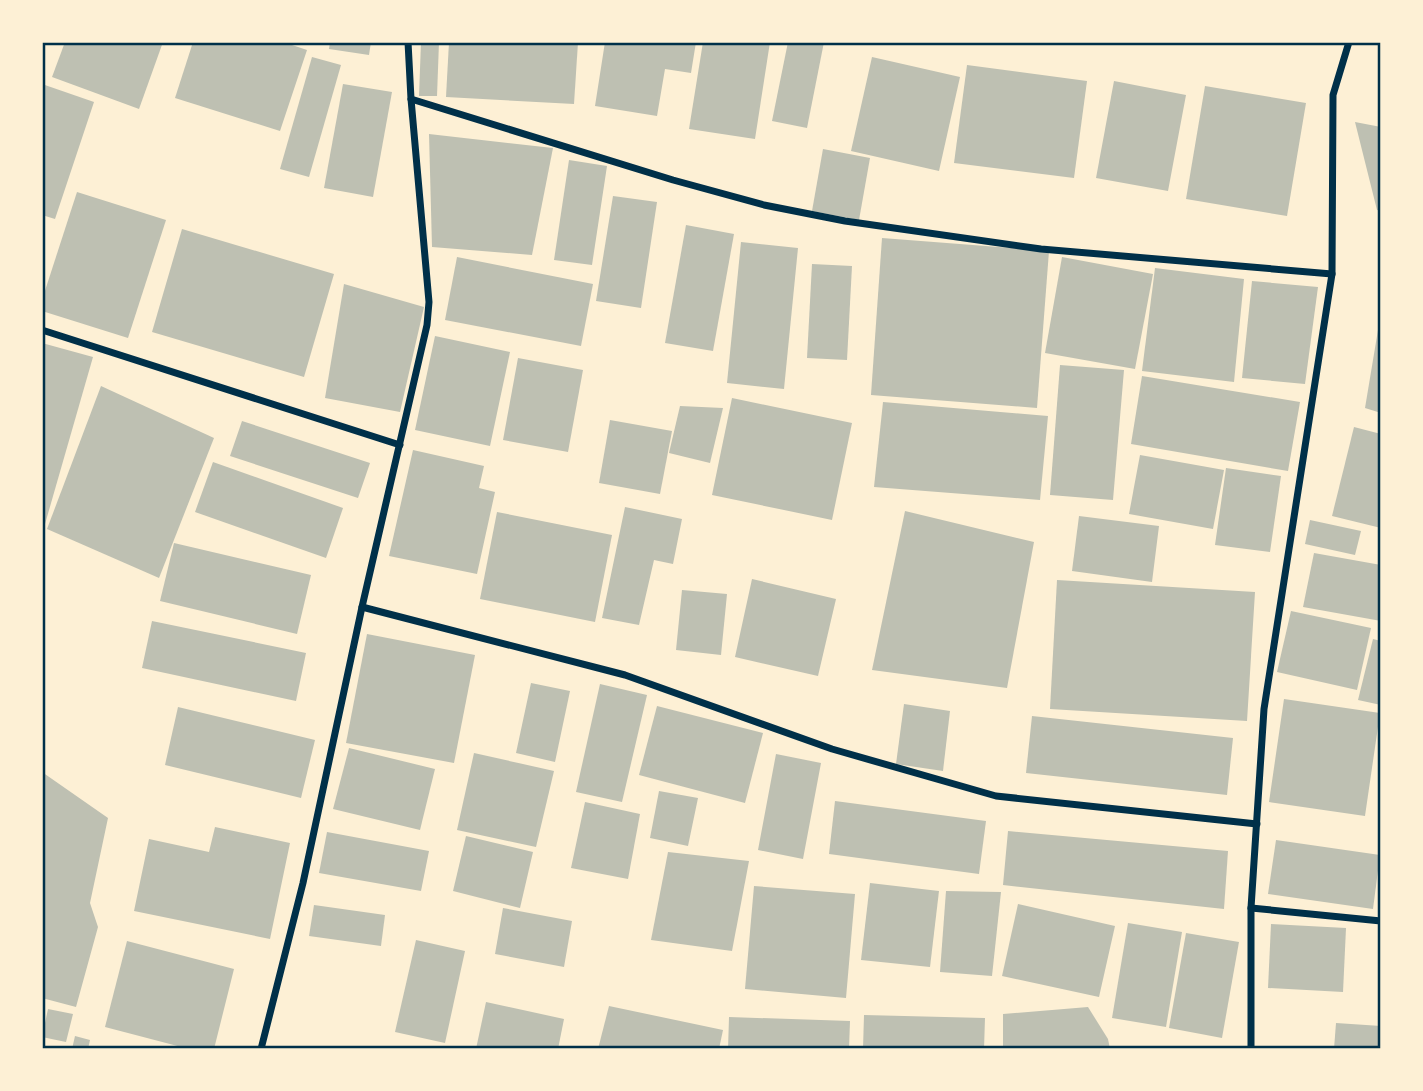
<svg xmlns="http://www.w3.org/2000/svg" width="1423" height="1091" viewBox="0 0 1423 1091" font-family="Bitter,serif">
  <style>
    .building { fill: #bec0b2 }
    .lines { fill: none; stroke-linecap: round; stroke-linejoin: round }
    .minor { stroke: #003049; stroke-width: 7 }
    .neatline { fill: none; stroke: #003049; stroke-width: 2.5 }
  </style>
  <rect width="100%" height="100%" fill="#fdf0d5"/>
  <g class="building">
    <polygon points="65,42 163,42 139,109 52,77"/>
    <polygon points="193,42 283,42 307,50 280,131 175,98"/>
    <polygon points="330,42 371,42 369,55 329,49"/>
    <polygon points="421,42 439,42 437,96 419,96"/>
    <polygon points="449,42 578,42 574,104 446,97"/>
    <polygon points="605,42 696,42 691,73 665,69 657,116 595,106"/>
    <polygon points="703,42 770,42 755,139 689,129"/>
    <polygon points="788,42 824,42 807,128 772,121"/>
    <polygon points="312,57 341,65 309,177 280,169"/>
    <polygon points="872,57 960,77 939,171 851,151"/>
    <polygon points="967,65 1087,81 1074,178 954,163"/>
    <polygon points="1114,81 1186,95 1168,191 1096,178"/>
    <polygon points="42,84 94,102 55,219 42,215"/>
    <polygon points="343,84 392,92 373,197 324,188"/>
    <polygon points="1205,86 1306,103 1287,216 1186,199"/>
    <polygon points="1355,122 1381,127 1381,211 1377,210"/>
    <polygon points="429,134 553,148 532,255 432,247"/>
    <polygon points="823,149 870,158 859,220 812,211"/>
    <polygon points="569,160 607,166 592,265 554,260"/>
    <polygon points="77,192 166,220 128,338 42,311 42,300"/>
    <polygon points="613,196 657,202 641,308 596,301"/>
    <polygon points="686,225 734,234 713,351 665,343"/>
    <polygon points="182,229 334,274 304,377 152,332"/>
    <polygon points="882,238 1049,251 1037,408 871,395"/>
    <polygon points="741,242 798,248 784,389 727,383"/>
    <polygon points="457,257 593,284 581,346 445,320"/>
    <polygon points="1062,257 1153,274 1135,369 1045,353"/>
    <polygon points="812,264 852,266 847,360 807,358"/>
    <polygon points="1155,268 1244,279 1234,382 1142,371"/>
    <polygon points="1252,281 1318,287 1305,384 1242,378"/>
    <polygon points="344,284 424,307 400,412 325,398"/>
    <polygon points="1380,318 1381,318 1381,413 1365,408"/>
    <polygon points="435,336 510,352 490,446 415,430"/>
    <polygon points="42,343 93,357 43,531 42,531"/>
    <polygon points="518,358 583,370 568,452 503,440"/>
    <polygon points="1060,365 1124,370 1113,500 1050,495"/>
    <polygon points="1142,376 1300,402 1288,471 1131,444"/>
    <polygon points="101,386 214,438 159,578 47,529"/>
    <polygon points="732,398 852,423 832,520 712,495"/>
    <polygon points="883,402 1048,416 1040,500 874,487"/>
    <polygon points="680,406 723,408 710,463 669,453"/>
    <polygon points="610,420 672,431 660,494 599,483"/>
    <polygon points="242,421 370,463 358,498 230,456"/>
    <polygon points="1354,427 1381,434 1381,528 1332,516"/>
    <polygon points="413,450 484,466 479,488 495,492 477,574 389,556"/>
    <polygon points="1140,455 1224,470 1213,529 1129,514"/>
    <polygon points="213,462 343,508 326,558 195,512"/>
    <polygon points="1226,468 1281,476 1270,552 1215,545"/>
    <polygon points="625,507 682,519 673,564 654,560 639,625 602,618"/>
    <polygon points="905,511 1034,542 1007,688 872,670"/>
    <polygon points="497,512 612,535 595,622 480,599"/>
    <polygon points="1079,516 1159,526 1152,582 1072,571"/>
    <polygon points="1310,520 1361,531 1355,555 1305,544"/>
    <polygon points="174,543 311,575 297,634 160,601"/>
    <polygon points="1314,553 1381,565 1381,621 1303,607"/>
    <polygon points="752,579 836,599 818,676 735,657"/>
    <polygon points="1057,580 1255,592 1247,721 1050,709"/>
    <polygon points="682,590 727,594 721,655 676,650"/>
    <polygon points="1291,611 1371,628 1357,690 1277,672"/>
    <polygon points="152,621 306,653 296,701 142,668"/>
    <polygon points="367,634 475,655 454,763 346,743"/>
    <polygon points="1373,639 1381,641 1381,705 1358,700"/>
    <polygon points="531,683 570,691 555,762 516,753"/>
    <polygon points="600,684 647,695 622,802 576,792"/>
    <polygon points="1284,699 1380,713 1365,816 1269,802"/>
    <polygon points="904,704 950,711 943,771 896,764"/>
    <polygon points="657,706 763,733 745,803 639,775"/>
    <polygon points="178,707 315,740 301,798 165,765"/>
    <polygon points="1032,716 1233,738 1227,795 1026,773"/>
    <polygon points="349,748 435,769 420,830 333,809"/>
    <polygon points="474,753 554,771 536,847 457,830"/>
    <polygon points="776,754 821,763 803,859 758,850"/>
    <polygon points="42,772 108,818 90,903 98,927 76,1007 42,998"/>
    <polygon points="659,791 698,798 688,846 650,838"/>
    <polygon points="835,801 986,821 979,874 829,854"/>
    <polygon points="585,802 640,814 628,879 571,868"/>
    <polygon points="215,827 290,843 270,939 134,911 149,839 209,852"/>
    <polygon points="1008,831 1228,851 1224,909 1003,885"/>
    <polygon points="327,832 429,851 421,891 319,873"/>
    <polygon points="466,836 533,852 520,908 453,891"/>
    <polygon points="1276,840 1380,855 1373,909 1268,894"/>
    <polygon points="668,852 749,861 732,951 651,940"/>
    <polygon points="870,883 939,891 930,967 861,960"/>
    <polygon points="754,886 855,894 846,998 745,989"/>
    <polygon points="946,891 1001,892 992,976 940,972"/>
    <polygon points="1018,904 1115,926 1099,997 1002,976"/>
    <polygon points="314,905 385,915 381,946 309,936"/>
    <polygon points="503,908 572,921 564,967 495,954"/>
    <polygon points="1128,923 1182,932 1166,1027 1112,1018"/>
    <polygon points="1271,924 1346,928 1343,992 1268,988"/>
    <polygon points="1186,933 1239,942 1222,1038 1169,1028"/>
    <polygon points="416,940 465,951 445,1043 395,1032"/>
    <polygon points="127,941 234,969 214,1049 189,1049 105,1027"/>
    <polygon points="486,1002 564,1019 558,1049 476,1049"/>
    <polygon points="609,1006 723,1030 719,1049 598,1049"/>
    <polygon points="1088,1007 1108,1039 1110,1049 1003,1049 1003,1014"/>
    <polygon points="48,1009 73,1014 66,1042 42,1037"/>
    <polygon points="864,1015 985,1018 984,1049 863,1049"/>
    <polygon points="729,1017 850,1021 849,1049 728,1049"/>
    <polygon points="1336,1023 1381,1026 1381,1049 1334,1049"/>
    <polygon points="75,1036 90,1040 88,1049 72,1049"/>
  </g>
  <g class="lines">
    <g class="minor">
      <polyline points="411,99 673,180 764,205 845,221 1041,249 1332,274"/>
      <polyline points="42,330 400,445"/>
      <polyline points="362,607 625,675 832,749 996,796 1257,824"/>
      <polyline points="1251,908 1381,921"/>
      <polyline points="261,1049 303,883 362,607 427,325 429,302 411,99 408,42"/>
      <polyline points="1251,1049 1251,908 1264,709 1332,274 1333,95 1349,42"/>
    </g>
  </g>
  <rect width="1423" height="1091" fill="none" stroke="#fdf0d5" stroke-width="88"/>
  <rect x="44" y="44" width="1335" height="1003" class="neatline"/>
</svg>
